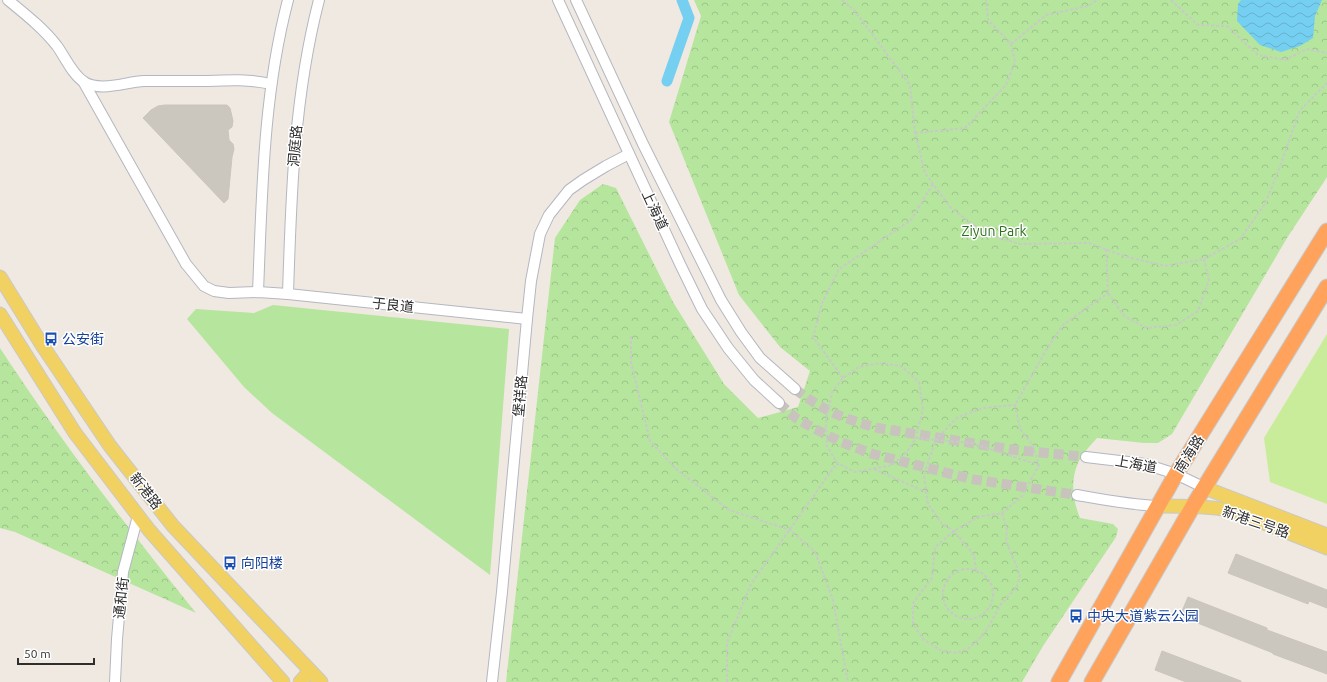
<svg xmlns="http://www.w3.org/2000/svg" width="1327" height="682" viewBox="0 0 1327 682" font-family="Ubuntu,'Noto Sans SC',sans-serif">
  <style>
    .grass { fill: #b6e59e }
    .forest { fill: url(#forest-crowns) }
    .pitch { fill: #c9ec9a }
    .water { fill: url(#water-waves) }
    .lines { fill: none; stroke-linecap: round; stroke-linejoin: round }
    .canal { stroke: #75cff0; stroke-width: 11 }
    .building { fill: #cbc7bf; stroke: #cbc5ba }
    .minor-tunnel { stroke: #c8c4bd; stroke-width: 10; stroke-dasharray: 10 5; stroke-linecap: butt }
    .minor-casing { stroke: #b4b7c1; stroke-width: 12 }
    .major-casing { stroke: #c9c9c9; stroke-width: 15 }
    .highway-casing { stroke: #c9c9c9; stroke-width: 17 }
    .path { stroke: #c9c9c9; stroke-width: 2; stroke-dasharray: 3 2; stroke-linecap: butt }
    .minor { stroke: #fff; stroke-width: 10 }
    .major { stroke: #f2d163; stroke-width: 13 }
    .highway { stroke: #ffa35c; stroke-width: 15 }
    .labels { text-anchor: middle; stroke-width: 3; stroke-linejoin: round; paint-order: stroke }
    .street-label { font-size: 14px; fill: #2e2e2e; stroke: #fff }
    .park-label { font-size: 14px; fill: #2c6e1b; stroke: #fff }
    .transit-label { font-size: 14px; fill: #164399; stroke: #fff; text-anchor: start }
  </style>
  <defs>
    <pattern id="forest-crowns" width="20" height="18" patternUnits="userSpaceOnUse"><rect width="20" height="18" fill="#b6e59e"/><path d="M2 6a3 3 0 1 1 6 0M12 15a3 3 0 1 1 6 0" fill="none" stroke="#9dc588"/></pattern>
    <pattern id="water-waves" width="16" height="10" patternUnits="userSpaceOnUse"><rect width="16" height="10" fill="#75cff0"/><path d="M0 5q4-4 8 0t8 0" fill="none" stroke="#66b2ce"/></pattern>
  </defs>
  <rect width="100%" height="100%" fill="#efe9e1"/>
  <polygon class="grass" points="273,305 509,329 490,575 272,413 244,387 187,319 196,309 254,313"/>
  <g class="forest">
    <path d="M694 0H1327V177L1287 238 1172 434 1158 443H1144L1097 438C1090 446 1082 454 1078 463 1070 481 1073 501 1080 518L1113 524 1118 529 1116 537 1043 646 1022 682H506L555 238 580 200 603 184 616 188 673 302 724 384 758 418 798 407 810 371 780 347 739 295 669 122 701 16Z"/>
    <path d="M0 348C60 440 127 527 196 613L15 532 0 528Z"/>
  </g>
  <polygon class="pitch" points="1327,334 1327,504 1270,482 1264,438"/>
  <polygon class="water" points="1241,0 1322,0 1315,16 1313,38 1300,46 1281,52 1260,45 1237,21 1238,4"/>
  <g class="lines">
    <polyline class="canal" points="667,81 689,18 682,0"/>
  </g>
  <g class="building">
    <polygon points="165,105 227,105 230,108 233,121 232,127 228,130 229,140 233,144 234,149 232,157 228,199 224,203 143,118 151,110 158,106"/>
    <polygon points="1236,554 1327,590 1327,608 1309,601 1308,604 1228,573"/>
    <polygon points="1188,597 1267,628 1267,630 1327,652 1327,674 1273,654 1273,653 1180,616"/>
    <polygon points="1162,651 1241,681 1241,682 1186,682 1155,670"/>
  </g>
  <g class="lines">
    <g class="minor-tunnel">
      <path d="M795 389C822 410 844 419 878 428L1015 450 1086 457"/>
      <polyline points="779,403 797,419 815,429 841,442 873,454 971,479 1077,495"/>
    </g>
    <g class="minor-casing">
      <g id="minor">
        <path d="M8 0C25 14 43 28 57 46 65 57 72 74 84 82 101 92 125 82 144 81 165 81 186 81 207 81 229 80 250 79 271 84"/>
        <polyline points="558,0 680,264 702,309 728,348 754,380 779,403"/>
        <polyline points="576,0 643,144 721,300 741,332 760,358 795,389"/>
        <polyline points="83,81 186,264 204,286 214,291 229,293 258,292 288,294 527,319"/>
        <path d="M258 292C262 194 263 95 288 0"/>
        <path d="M288 294C291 196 294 96 319 0"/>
        <polyline points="1086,457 1145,464 1176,474 1205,488"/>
        <path d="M1077 495C1105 500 1131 505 1159 506"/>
        <polyline points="115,682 117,639 123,572 138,516"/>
        <polyline points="492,682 502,592 527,319 531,281 540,234 549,215 569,190 583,180 606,166 629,154"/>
      </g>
    </g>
    <g class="major-casing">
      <g id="major">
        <polyline points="0,277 42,345 110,446 173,526 321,682"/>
        <polyline points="0,314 75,433 149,530 283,682"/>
        <polyline points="1205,488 1327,535"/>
        <path d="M1159 506C1184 506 1209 506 1234 511L1327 548"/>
        <polyline points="300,682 310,671"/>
      </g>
    </g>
    <g class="highway-casing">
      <g id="highway">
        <polyline points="1059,682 1176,474 1327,231"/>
        <polyline points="1092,682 1193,506 1327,287"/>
      </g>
    </g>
    <g class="path">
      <polyline points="842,0 854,10 910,85 915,133 925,173 950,207 984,233 1020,244 1089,243 1124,256 1165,266 1204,259 1240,239 1265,204 1279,169 1300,110 1327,83"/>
      <polyline points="1171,0 1198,25 1227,26 1258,55 1285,60 1307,49 1327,53"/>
      <polyline points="1011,44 1046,15 1088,6 1097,0"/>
      <polyline points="915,133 965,128 1006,85 1015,62 1011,44 988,20 986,0"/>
      <polyline points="1106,249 1108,293 1124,316 1147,328 1176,325 1198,311 1209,280 1204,259"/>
      <polyline points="631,336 631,362 650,441 675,468 729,510 790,530 815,552 833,600 848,682"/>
      <polygon points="880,363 901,366 919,382 923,409 916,438 907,452 892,465 855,472 837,463 827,446 826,422 832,392 843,378 859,367"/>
      <polyline points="843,378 813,337 822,303 839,269 911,220 933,184"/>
      <polyline points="916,438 971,443 1039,465"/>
      <polyline points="874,469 926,492"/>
      <polyline points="1002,513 1007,529 1006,541 1020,575 1017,587 1001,604 985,633 969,648 957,653 942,651 923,639 913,624 913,603 932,578 935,547 954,531 978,517 1002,513 1022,496 1039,465 1032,444 1020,429 1015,405 1048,347 1063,325 1108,293"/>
      <circle cx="968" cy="594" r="25"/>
      <polyline points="976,570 974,555 954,531 942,524 928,504 924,475 936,439 958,417 983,408 1015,405"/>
      <polyline points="727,682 727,643 751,584 837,463"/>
    </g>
    <use href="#minor" class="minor"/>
    <use href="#major" class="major"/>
    <use href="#highway" class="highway"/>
  </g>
  <defs>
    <g id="bus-bare" transform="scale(1.08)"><path d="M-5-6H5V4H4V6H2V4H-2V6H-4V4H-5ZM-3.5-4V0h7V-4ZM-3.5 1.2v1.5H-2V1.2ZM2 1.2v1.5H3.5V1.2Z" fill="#1a4fb4" stroke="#fff" stroke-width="2.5" paint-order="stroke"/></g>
  </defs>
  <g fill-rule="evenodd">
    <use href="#bus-bare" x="51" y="339"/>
    <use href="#bus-bare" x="230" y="563"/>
    <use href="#bus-bare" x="1076" y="616"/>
  </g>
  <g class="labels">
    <g class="street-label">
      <text transform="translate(295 146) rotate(-85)" y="5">洞庭路</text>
      <text transform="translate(655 210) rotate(65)" y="5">上海道</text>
      <text transform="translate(393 305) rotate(6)" y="5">于良道</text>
      <text transform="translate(520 396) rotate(-85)" y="5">堡祥路</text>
      <text transform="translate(1189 454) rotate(-58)" y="5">南海路</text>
      <text transform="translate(1136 464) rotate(10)" y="5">上海道</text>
      <text transform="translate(146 491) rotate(52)" y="5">新港路</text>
      <text transform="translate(1256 522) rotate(19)" y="5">新港三号路</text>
      <text transform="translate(121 598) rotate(-84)" y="5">通和街</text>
    </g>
    <g class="park-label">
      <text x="994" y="236">Ziyun Park</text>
    </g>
    <g class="transit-label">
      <text x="62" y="344">公安街</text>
      <text x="241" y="568">向阳楼</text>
      <text x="1087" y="621">中央大道紫云公园</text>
    </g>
  </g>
  <path d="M18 658v6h76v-6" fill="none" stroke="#2e2e2e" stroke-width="2"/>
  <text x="24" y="658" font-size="12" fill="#2e2e2e" stroke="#ffffff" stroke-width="3" paint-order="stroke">50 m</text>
</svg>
